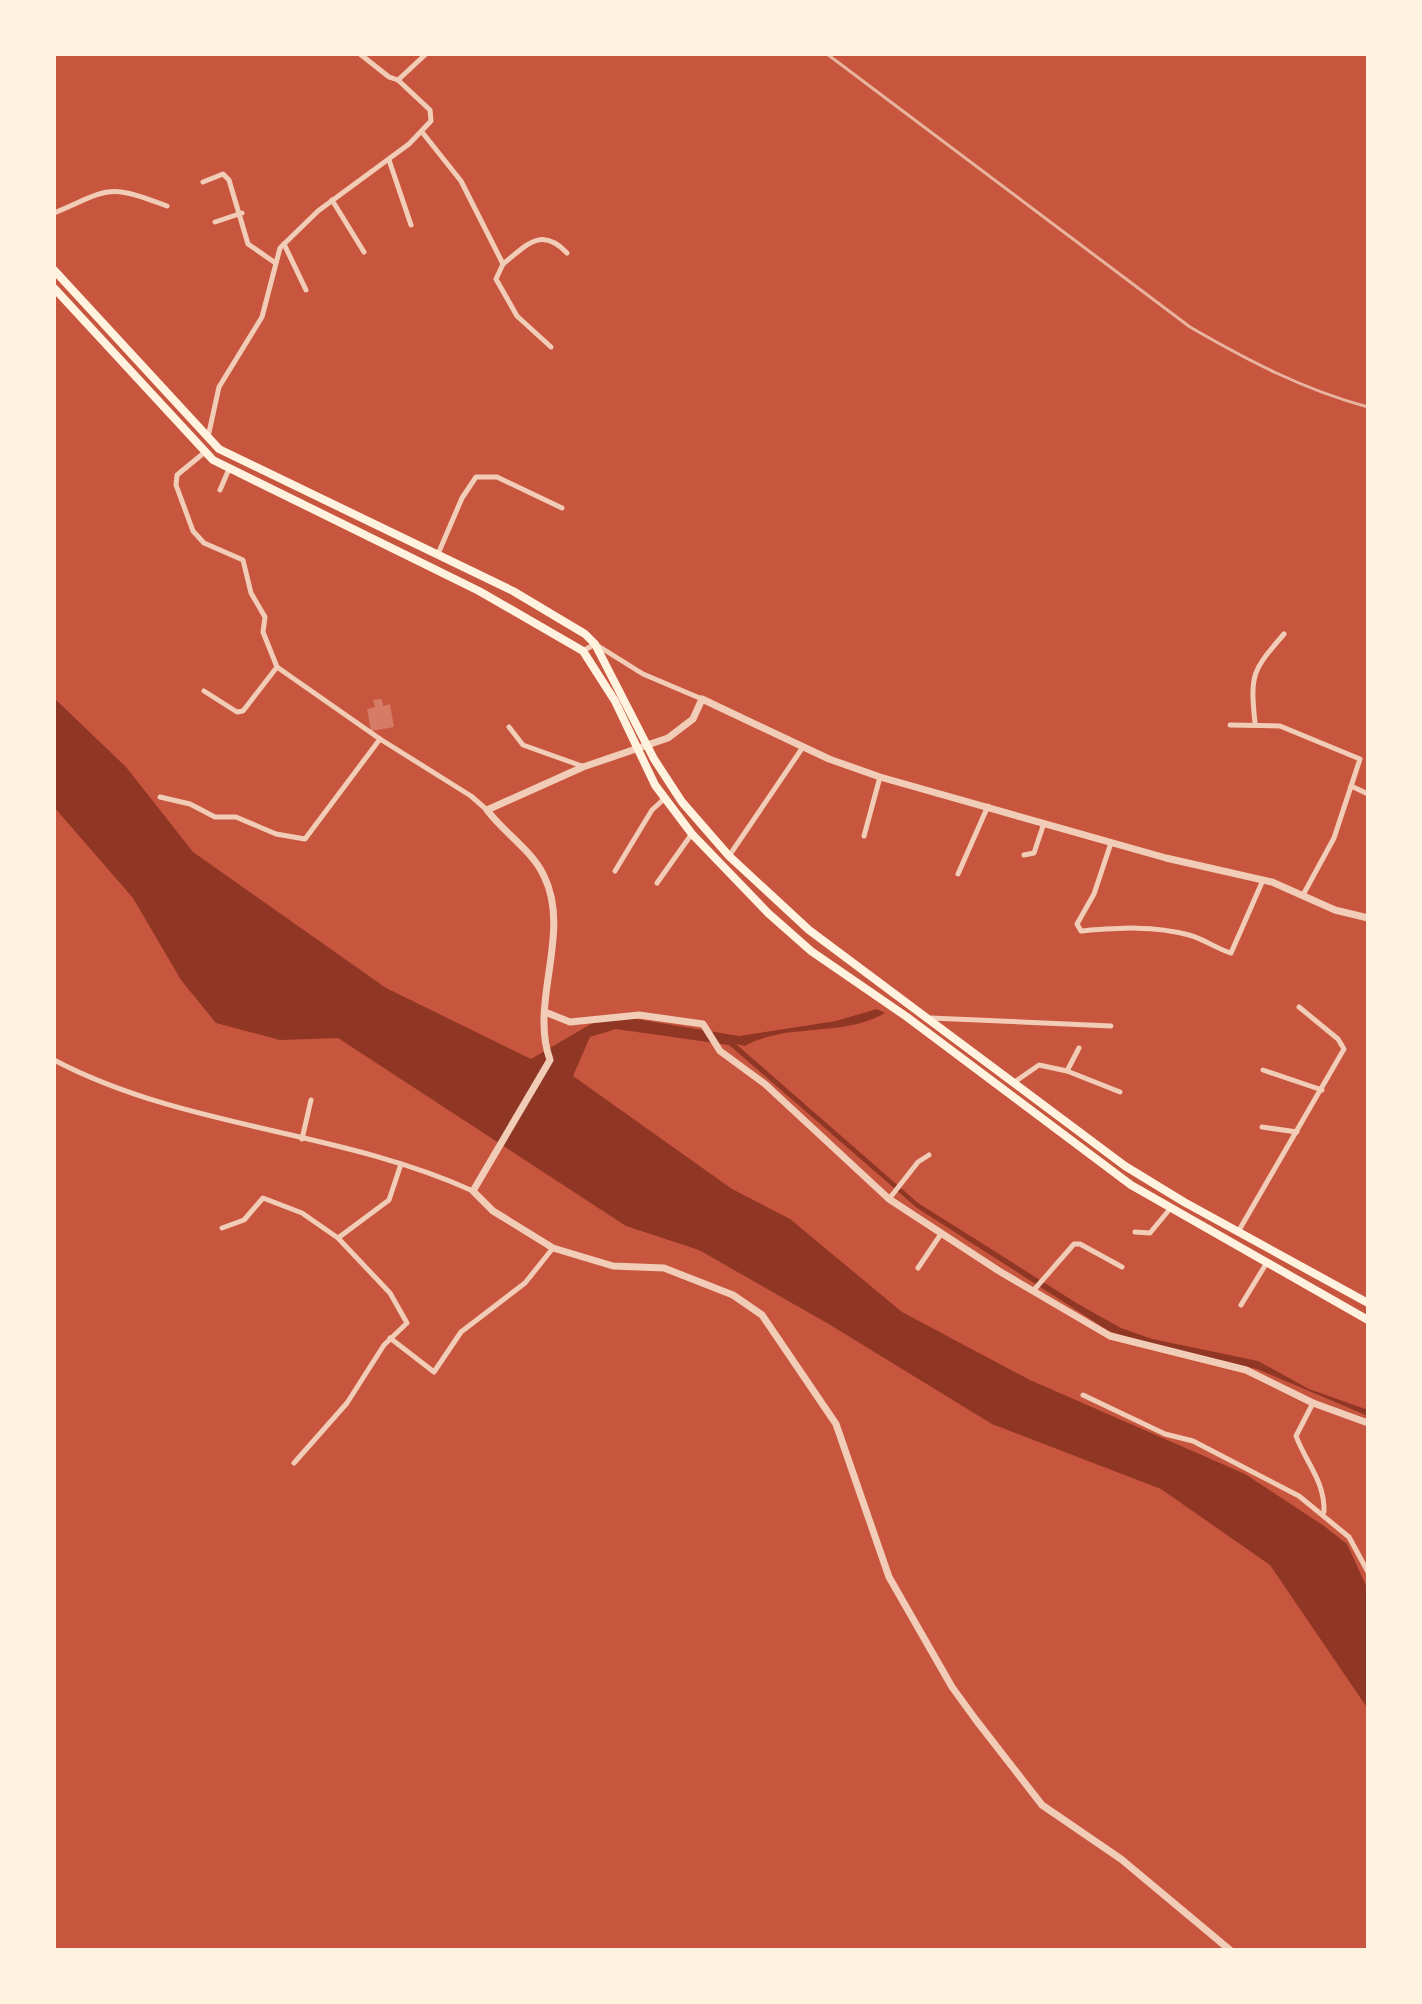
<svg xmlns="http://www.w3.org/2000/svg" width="1422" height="2004" viewBox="0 0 1422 2004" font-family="Montserrat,sans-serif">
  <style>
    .water { fill: #8f3625 }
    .building { fill: #d67c66 }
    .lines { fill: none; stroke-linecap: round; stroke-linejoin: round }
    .minor { stroke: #f1ccb7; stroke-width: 5 }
    .tertiary { stroke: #f1ccb7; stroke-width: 7 }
    .secondary { stroke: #fff3e0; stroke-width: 8 }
    .rail { stroke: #e9b49f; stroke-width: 3 }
  </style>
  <rect width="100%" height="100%" fill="#c8553d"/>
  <path class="water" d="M54 698 126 767 193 852 386 988 531 1059 596 1021 630 1018 739 1036 836 1021 877 1009 885 1013C842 1038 787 1022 745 1046L736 1044 918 1203 1078 1304 1121 1328 1152 1339 1258 1361 1309 1389 1368 1410V1416L1257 1369 1177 1352 1109 1331 917 1208 729 1045 616 1029 590 1037 573 1076 732 1189 790 1219 902 1312 1030 1380 1245 1474 1324 1526 1347 1544 1368 1590V1709L1270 1565 1161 1489 992 1424 827 1323 699 1250 626 1226 338 1038 280 1040 216 1023 181 980 133 898 54 807Z"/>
  <polygon class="building" points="382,699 383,706 390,704 394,727 371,731 367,709 375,707 373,700"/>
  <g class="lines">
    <g class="minor">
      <polyline points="360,54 389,77 398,80"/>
      <polyline points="422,132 461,181 503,264 496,279 517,316 551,347"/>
      <polyline points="389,160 411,225"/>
      <polyline points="203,182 223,174 229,180 248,244 274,262"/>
      <polyline points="332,200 364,252"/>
      <path d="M54 213C111 189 106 183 167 206"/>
      <polyline points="215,222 242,213"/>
      <polyline points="284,244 306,290"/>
      <path d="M503 264C527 245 541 226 567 253"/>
      <polyline points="208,437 219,387 262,317 280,248 318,211 409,144 431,121 430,110 398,80 426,54"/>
      <polyline points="205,452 177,475 176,485 193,531 204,543 243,560 251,593 265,617 263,632 277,667 380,739 471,796 487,810"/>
      <polyline points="220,490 229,469"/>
      <polyline points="438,554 462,498 476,477 497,477 562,508"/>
      <polyline points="583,651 595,644 643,674 702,699"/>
      <polyline points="204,691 237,712 243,711 277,667"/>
      <path d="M1255 723C1250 674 1252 671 1284 634"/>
      <polyline points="1230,725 1280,726 1360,759 1334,838 1303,895"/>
      <polyline points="509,727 523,745 582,766"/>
      <polyline points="1351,786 1368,794"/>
      <polyline points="160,797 190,804 215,817 236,817 276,834 305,839 380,739"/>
      <polyline points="864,836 880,777"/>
      <path d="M1111 843 1094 894 1077 924 1081 931C1118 928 1153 925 1189 935 1204 939 1217 949 1231 953L1263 880"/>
      <polyline points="1024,855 1034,853 1044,823"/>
      <polyline points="729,856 803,747"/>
      <polyline points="615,871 652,810 664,799"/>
      <polyline points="958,874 988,806"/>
      <polyline points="657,883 691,835"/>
      <polyline points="931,1018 1111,1026"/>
      <path d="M54 1060C185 1129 340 1130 473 1191"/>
      <polyline points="1263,1070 1322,1090"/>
      <polyline points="1067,1071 1079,1048"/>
      <polyline points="1016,1081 1039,1065 1067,1071 1120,1092"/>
      <polyline points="1262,1127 1297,1132"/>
      <polyline points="302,1139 311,1100"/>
      <polyline points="889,1199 918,1162 929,1155"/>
      <polyline points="222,1228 244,1220 263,1198 302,1213 338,1238 389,1200 401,1164"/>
      <polyline points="1135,1232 1150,1233 1169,1210"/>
      <polyline points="1238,1232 1344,1049 1338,1039 1299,1007"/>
      <polyline points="918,1268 941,1234"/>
      <polyline points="1033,1291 1074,1244 1080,1244 1122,1267"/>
      <polyline points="1241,1305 1266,1264"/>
      <polyline points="390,1338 434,1372 461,1332 525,1283 553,1248"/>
      <polyline points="1083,1395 1165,1434 1193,1441 1299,1496 1349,1537 1368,1572"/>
      <path d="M1313 1403 1296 1436C1306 1463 1325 1481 1324 1512"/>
      <polyline points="294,1463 347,1403 384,1345 407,1323 390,1293 338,1238"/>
    </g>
    <g class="tertiary">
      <polyline points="545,1012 570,1022 639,1015 703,1024 720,1051 765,1084 889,1199 999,1271 1110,1336 1246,1370 1313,1403 1368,1423"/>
      <path d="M1230 1950 1121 1859 1042 1805 976 1720 952 1687 889 1577 836 1424 762 1315 733 1295 664 1268 613 1266 553 1248 493 1211 473 1191 550 1060C529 1002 572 933 544 876 532 850 504 833 487 810L583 767 668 738 693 719 702 699 829 759 880 777 1166 858 1272 882 1335 910 1368 918"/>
    </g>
    <g class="secondary">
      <polyline points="54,270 219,449 513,591 585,634 595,644 654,759 682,802 729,856 809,930 1125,1166 1184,1202 1368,1303"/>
      <polyline points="54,288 213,460 479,591 583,651 615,701 655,785 692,834 768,913 811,951 907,1017 1131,1185 1368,1320"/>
    </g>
    <path class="rail" d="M827 54 1190 327C1247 360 1304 390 1368 407"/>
  </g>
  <rect width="1422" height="2004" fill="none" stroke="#fff3e0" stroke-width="112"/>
</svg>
